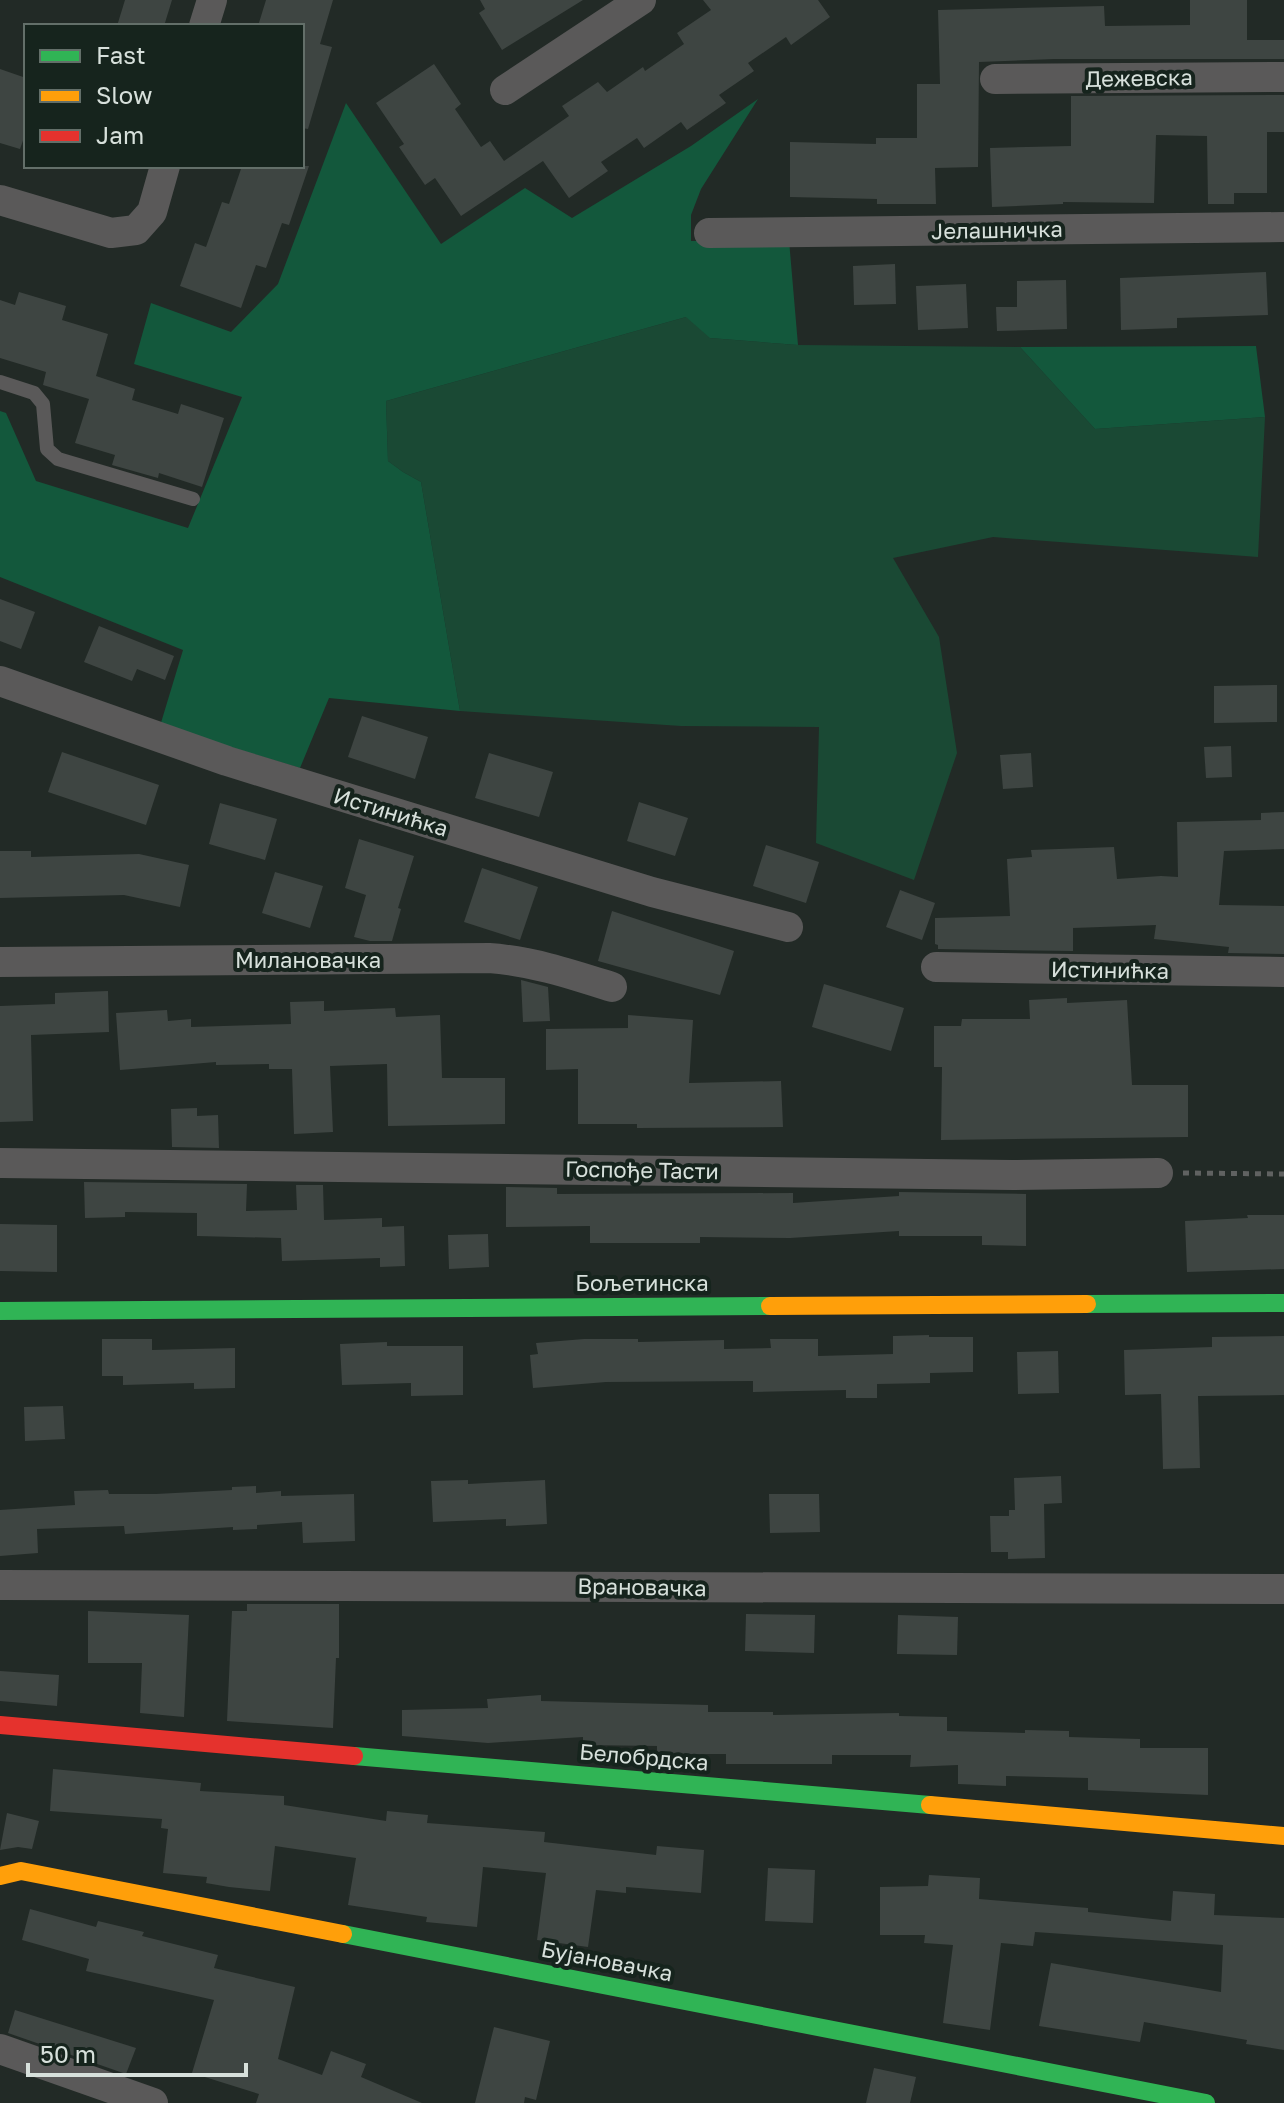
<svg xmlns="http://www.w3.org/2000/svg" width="1284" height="2103" viewBox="0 0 1284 2103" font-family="'Golos Text',sans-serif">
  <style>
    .green { fill: #1a4934 }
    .forest { fill: #13583c }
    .building { fill: #3e4542 }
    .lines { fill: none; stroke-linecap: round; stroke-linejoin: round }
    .path { stroke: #606261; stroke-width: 5; stroke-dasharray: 6 6; stroke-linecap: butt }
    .lane { stroke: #5a5959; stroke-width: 14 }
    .street { stroke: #5a5959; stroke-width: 30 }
    .fast { stroke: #30b455; stroke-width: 18 }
    .slow { stroke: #ff9f0a; stroke-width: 18 }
    .jam { stroke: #e5322d; stroke-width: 18 }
    .labels { text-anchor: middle; stroke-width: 8; stroke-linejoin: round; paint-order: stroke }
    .street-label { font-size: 22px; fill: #d7e0db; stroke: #16241d }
  </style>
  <rect width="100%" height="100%" fill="#222a26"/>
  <polygon class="green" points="711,310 710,338 798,345 1020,347 1095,429 1265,417 1258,557 993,537 893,558 939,637 957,753 914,880 816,843 819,727 681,726 460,711 421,482 403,472 388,461 386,401"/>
  <g class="forest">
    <polygon points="758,99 701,189 691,215 691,241 789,240 798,345 710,338 686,317 386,401 388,461 403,472 421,482 460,711 329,698 300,768 160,726 183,650 0,577 0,411 6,413 36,481 188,528 242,397 134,364 151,303 231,332 278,284 346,103 441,244 525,188 572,218 691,146"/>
    <polygon points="1256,346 1265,417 1095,429 1020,347"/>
  </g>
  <g class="building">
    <polygon points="125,0 172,0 164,26 117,26"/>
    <polygon points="266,0 333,0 320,44 332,47 308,129 302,128 302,26 258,26"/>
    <polygon points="480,0 583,0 502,50 479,13 485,9"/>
    <polygon points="703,0 818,0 830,17 791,45 786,37 748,63 754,71 719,95 726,103 687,130 681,122 644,148 637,138 601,162 608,171 569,198 543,161 461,216 435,178 425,185 399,147 404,144 376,103 434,64 461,104 455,109 481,147 490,141 504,161 569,116 562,106 598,82 607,92 643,67 645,71 684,44 677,33 711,10"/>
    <polygon points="1190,0 1247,0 1247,40 1284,40 1284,59 1054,59 979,62 978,167 935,168 936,204 877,204 877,199 790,197 790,142 876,144 876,138 917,138 917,84 940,84 938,10 1104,6 1105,26 1190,25"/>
    <polygon points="0,69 26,78 26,132 20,149 0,143"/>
    <polygon points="1284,95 1284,132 1267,132 1267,193 1234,193 1234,204 1208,204 1207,136 1156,135 1154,203 1063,202 1063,204 992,207 990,148 1071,146 1071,96"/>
    <polygon points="242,166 309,166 289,225 282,223 266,268 256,265 241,308 180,286 195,243 206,247 222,202 229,204"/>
    <polygon points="895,264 896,304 854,305 853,266"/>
    <polygon points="1266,272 1268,315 1177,318 1177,328 1121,330 1120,278"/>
    <polygon points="1066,280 1067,329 997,331 996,307 1017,307 1017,281"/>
    <polygon points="966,284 968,328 918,330 916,286"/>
    <polygon points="19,292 66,306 62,320 108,334 96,376 135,389 132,400 178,414 181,404 224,418 202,487 159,473 158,478 112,465 115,455 75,443 89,399 43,385 46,372 0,358 0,300 15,305"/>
    <polygon points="0,599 35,612 21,649 0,641"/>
    <polygon points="99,626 174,656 165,680 137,669 132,681 84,662"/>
    <polygon points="1277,685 1277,722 1214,723 1214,686"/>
    <polygon points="362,716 428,737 415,779 348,757"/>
    <polygon points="1231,746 1232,777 1206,778 1204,747"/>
    <polygon points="62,752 159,785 146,825 48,792"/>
    <polygon points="489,753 553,772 539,817 475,798"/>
    <polygon points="1031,753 1033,787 1003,789 1000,755"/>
    <polygon points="639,802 688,818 675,856 627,841"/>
    <polygon points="220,803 277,819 265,860 209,844"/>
    <polygon points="1284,812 1284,849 1224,851 1219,905 1284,906 1284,954 1228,953 1229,947 1154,939 1156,925 1073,928 1073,951 938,949 938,945 935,944 935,918 1010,916 1007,859 1032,857 1031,850 1114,847 1117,879 1161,876 1178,877 1177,822 1261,820 1261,813"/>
    <polygon points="359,839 414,856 398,908 401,909 392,941 370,941 354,937 366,895 345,888"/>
    <polygon points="766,845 819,862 806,903 753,886"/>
    <polygon points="0,851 31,851 31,857 139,854 189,865 180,907 124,895 0,898"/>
    <polygon points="482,868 538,887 520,940 464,922"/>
    <polygon points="275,872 323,886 310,928 262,913"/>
    <polygon points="900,890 935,903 922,940 886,927"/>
    <polygon points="612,911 734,951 720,995 598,961"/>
    <polygon points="521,980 548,987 550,1021 523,1022"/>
    <polygon points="824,984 904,1008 891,1051 812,1027"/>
    <polygon points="108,991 109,1032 31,1035 33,1121 0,1122 0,1006 55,1004 55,993"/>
    <polygon points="1067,998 1067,1003 1127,1000 1132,1085 1188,1085 1188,1137 941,1140 942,1067 934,1067 934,1026 961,1026 962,1019 1030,1019 1029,1000"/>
    <polygon points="324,1001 324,1011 395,1008 396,1017 440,1015 442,1078 505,1078 505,1124 388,1126 387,1064 330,1066 333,1132 294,1134 292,1069 269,1069 269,1064 216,1065 216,1062 120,1070 116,1013 167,1010 168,1021 191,1019 191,1027 291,1024 290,1002"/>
    <polygon points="628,1015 693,1020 689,1083 781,1081 783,1127 637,1128 637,1124 578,1124 578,1069 546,1070 546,1029 628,1028"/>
    <polygon points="197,1108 197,1116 218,1115 219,1148 172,1147 171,1109"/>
    <polygon points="84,1182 247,1184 246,1211 297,1210 296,1185 323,1185 324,1220 382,1218 382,1227 404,1226 405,1266 380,1267 380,1258 282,1261 281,1238 197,1236 197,1213 125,1212 125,1217 85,1218"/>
    <polygon points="506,1187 557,1188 557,1194 793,1193 793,1203 899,1196 899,1192 1026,1194 1026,1246 982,1245 982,1236 899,1236 899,1231 790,1238 700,1237 700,1243 590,1243 590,1226 506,1227"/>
    <polygon points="1247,1215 1284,1215 1284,1269 1187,1272 1185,1221 1248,1218"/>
    <polygon points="0,1224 57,1225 57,1272 0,1271"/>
    <polygon points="488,1234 489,1267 449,1269 448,1235"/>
    <polygon points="929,1335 929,1337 973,1337 973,1372 930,1373 930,1383 877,1384 877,1398 846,1398 846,1390 753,1392 753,1381 606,1382 533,1388 530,1355 538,1354 536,1343 584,1339 638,1339 638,1342 724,1340 724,1349 771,1348 770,1339 818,1339 818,1356 893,1354 893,1336"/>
    <polygon points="1284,1336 1284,1395 1198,1396 1200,1468 1163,1469 1161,1394 1125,1395 1124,1350 1212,1347 1212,1337"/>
    <polygon points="102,1339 152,1339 152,1350 235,1348 235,1388 194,1389 194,1383 123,1385 123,1376 102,1376"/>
    <polygon points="387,1342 387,1346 463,1346 463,1395 411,1396 411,1383 342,1385 340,1344"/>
    <polygon points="1058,1351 1059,1393 1018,1394 1017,1352"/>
    <polygon points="63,1406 65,1439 25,1441 24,1407"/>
    <polygon points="1061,1476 1062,1503 1044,1504 1045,1558 1008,1559 1008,1552 991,1552 990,1516 1009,1516 1009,1510 1015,1510 1014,1478"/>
    <polygon points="468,1480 468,1484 545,1480 547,1524 506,1526 506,1519 433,1522 431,1481"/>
    <polygon points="256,1486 256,1493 281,1491 281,1496 354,1494 355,1541 303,1543 302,1522 257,1525 257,1529 233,1530 233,1527 125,1534 124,1526 37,1529 38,1553 0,1556 0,1510 75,1505 74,1491 108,1490 109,1494 156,1494 232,1490 232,1487"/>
    <polygon points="769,1494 819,1494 820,1532 770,1533"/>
    <polygon points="247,1604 339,1604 339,1658 336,1658 333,1728 227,1721 232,1611 247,1611"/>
    <polygon points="88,1611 189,1615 184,1717 140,1713 142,1663 88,1663"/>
    <polygon points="746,1614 815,1615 814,1653 745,1651"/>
    <polygon points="898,1615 958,1617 957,1655 897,1654"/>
    <polygon points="0,1671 59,1675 57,1706 0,1701"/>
    <polygon points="541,1695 541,1701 708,1705 708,1712 773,1712 773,1715 899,1713 899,1716 947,1717 947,1731 1025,1733 1025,1730 1069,1731 1069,1737 1140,1739 1140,1748 1208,1748 1208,1795 1088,1790 1088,1778 1006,1776 1006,1786 958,1784 958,1765 910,1767 911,1755 832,1755 832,1764 726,1764 726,1754 657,1754 657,1746 583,1745 583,1737 488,1743 402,1736 402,1710 488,1708 487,1699"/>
    <polygon points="53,1769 201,1783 200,1791 284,1796 284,1805 386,1821 387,1811 428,1815 427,1823 545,1832 544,1842 656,1855 657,1846 704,1850 701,1893 626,1887 626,1893 596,1890 588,1947 537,1940 546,1873 483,1867 477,1927 426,1922 427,1917 348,1905 356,1858 275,1846 270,1891 229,1887 206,1883 207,1877 163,1873 168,1829 161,1828 162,1819 50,1811"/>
    <polygon points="7,1813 39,1821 32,1849 18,1847 0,1850"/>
    <polygon points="768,1868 815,1870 813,1923 765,1921"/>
    <polygon points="929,1875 980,1878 979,1899 1088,1908 1088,1912 1171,1921 1173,1891 1215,1894 1214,1915 1284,1918 1284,2050 1246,2044 1247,2040 1144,2022 1140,2042 1039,2026 1051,1963 1221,1992 1223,1945 1035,1932 1033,1946 1001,1943 990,2030 943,2023 953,1945 924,1943 925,1935 880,1935 880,1887 928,1886"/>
    <polygon points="30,1909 96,1927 98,1921 144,1932 142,1936 218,1955 214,1968 295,1987 278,2059 322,2075 331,2051 366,2064 361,2077 422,2103 256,2103 259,2094 192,2073 214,2000 86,1971 89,1959 22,1940"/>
    <polygon points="15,2010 136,2048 126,2074 8,2033"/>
    <polygon points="494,2027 550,2041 536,2100 525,2097 524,2103 475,2103"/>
    <polygon points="874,2068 916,2077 910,2103 866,2103"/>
  </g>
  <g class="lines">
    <polyline class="path" points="1183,1173 1284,1174"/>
    <polyline class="lane" points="0,382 34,393 43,404 47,449 58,459 193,499"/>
    <g class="street">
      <polyline points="204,26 212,0"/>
      <polyline points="995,79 1284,77"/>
      <polyline points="505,90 641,0"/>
      <polyline points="0,200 111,233 136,230 152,212 165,166"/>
      <polyline points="709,233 1284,227"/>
      <polyline points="0,681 227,761 652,892 788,927"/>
      <path d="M0 962 489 958C532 961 571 974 612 987"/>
      <polyline points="936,967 1284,972"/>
      <polyline points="0,1163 1012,1175 1158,1173"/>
      <polyline points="0,1585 1284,1589"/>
      <polyline points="0,2049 153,2103"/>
    </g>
    <g class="fast">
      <polyline points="1087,1304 1284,1303"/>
      <polyline points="0,1311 770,1306"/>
      <polyline points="354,1756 930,1805"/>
      <polyline points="343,1934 1206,2103"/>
    </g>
    <g class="slow">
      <polyline points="770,1306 1087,1304"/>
      <polyline points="930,1805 1284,1836"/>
      <polyline points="0,1876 21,1871 343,1934"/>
    </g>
    <polyline class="jam" points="0,1725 354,1756"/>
  </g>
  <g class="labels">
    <g class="street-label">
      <text transform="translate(1139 78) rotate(-1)" y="8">Дежевска</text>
      <text transform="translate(997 230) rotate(-1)" y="8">Јелашничка</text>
      <text transform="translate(391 812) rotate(17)" y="8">Истинићка</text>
      <text x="308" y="968">Милановачка</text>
      <text transform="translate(1110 970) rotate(1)" y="8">Истинићка</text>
      <text transform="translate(642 1170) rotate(1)" y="8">Госпође Тасти</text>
      <text x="642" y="1291">Бољетинска</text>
      <text transform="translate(642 1587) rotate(1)" y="8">Врановачка</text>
      <text transform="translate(644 1757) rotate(5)" y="8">Белобрдска</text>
      <text transform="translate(607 1961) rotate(11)" y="8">Бујановачка</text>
    </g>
  </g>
  <rect x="24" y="24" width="280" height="144" fill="#16241d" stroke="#636f69" stroke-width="2"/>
  <rect x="40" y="50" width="40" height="12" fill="#30b455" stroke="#636f69" stroke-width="2"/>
  <text x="96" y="64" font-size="24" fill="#d7e0db">Fast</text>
  <rect x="40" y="90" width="40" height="12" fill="#ff9f0a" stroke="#636f69" stroke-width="2"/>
  <text x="96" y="104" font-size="24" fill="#d7e0db">Slow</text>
  <rect x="40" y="130" width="40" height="12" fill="#e5322d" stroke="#636f69" stroke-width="2"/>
  <text x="96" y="144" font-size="24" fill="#d7e0db">Jam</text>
  <path d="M28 2063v12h218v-12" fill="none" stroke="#d7e0db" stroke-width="4"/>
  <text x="40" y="2063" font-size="24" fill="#d7e0db" stroke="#16241d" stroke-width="6" paint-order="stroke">50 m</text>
</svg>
